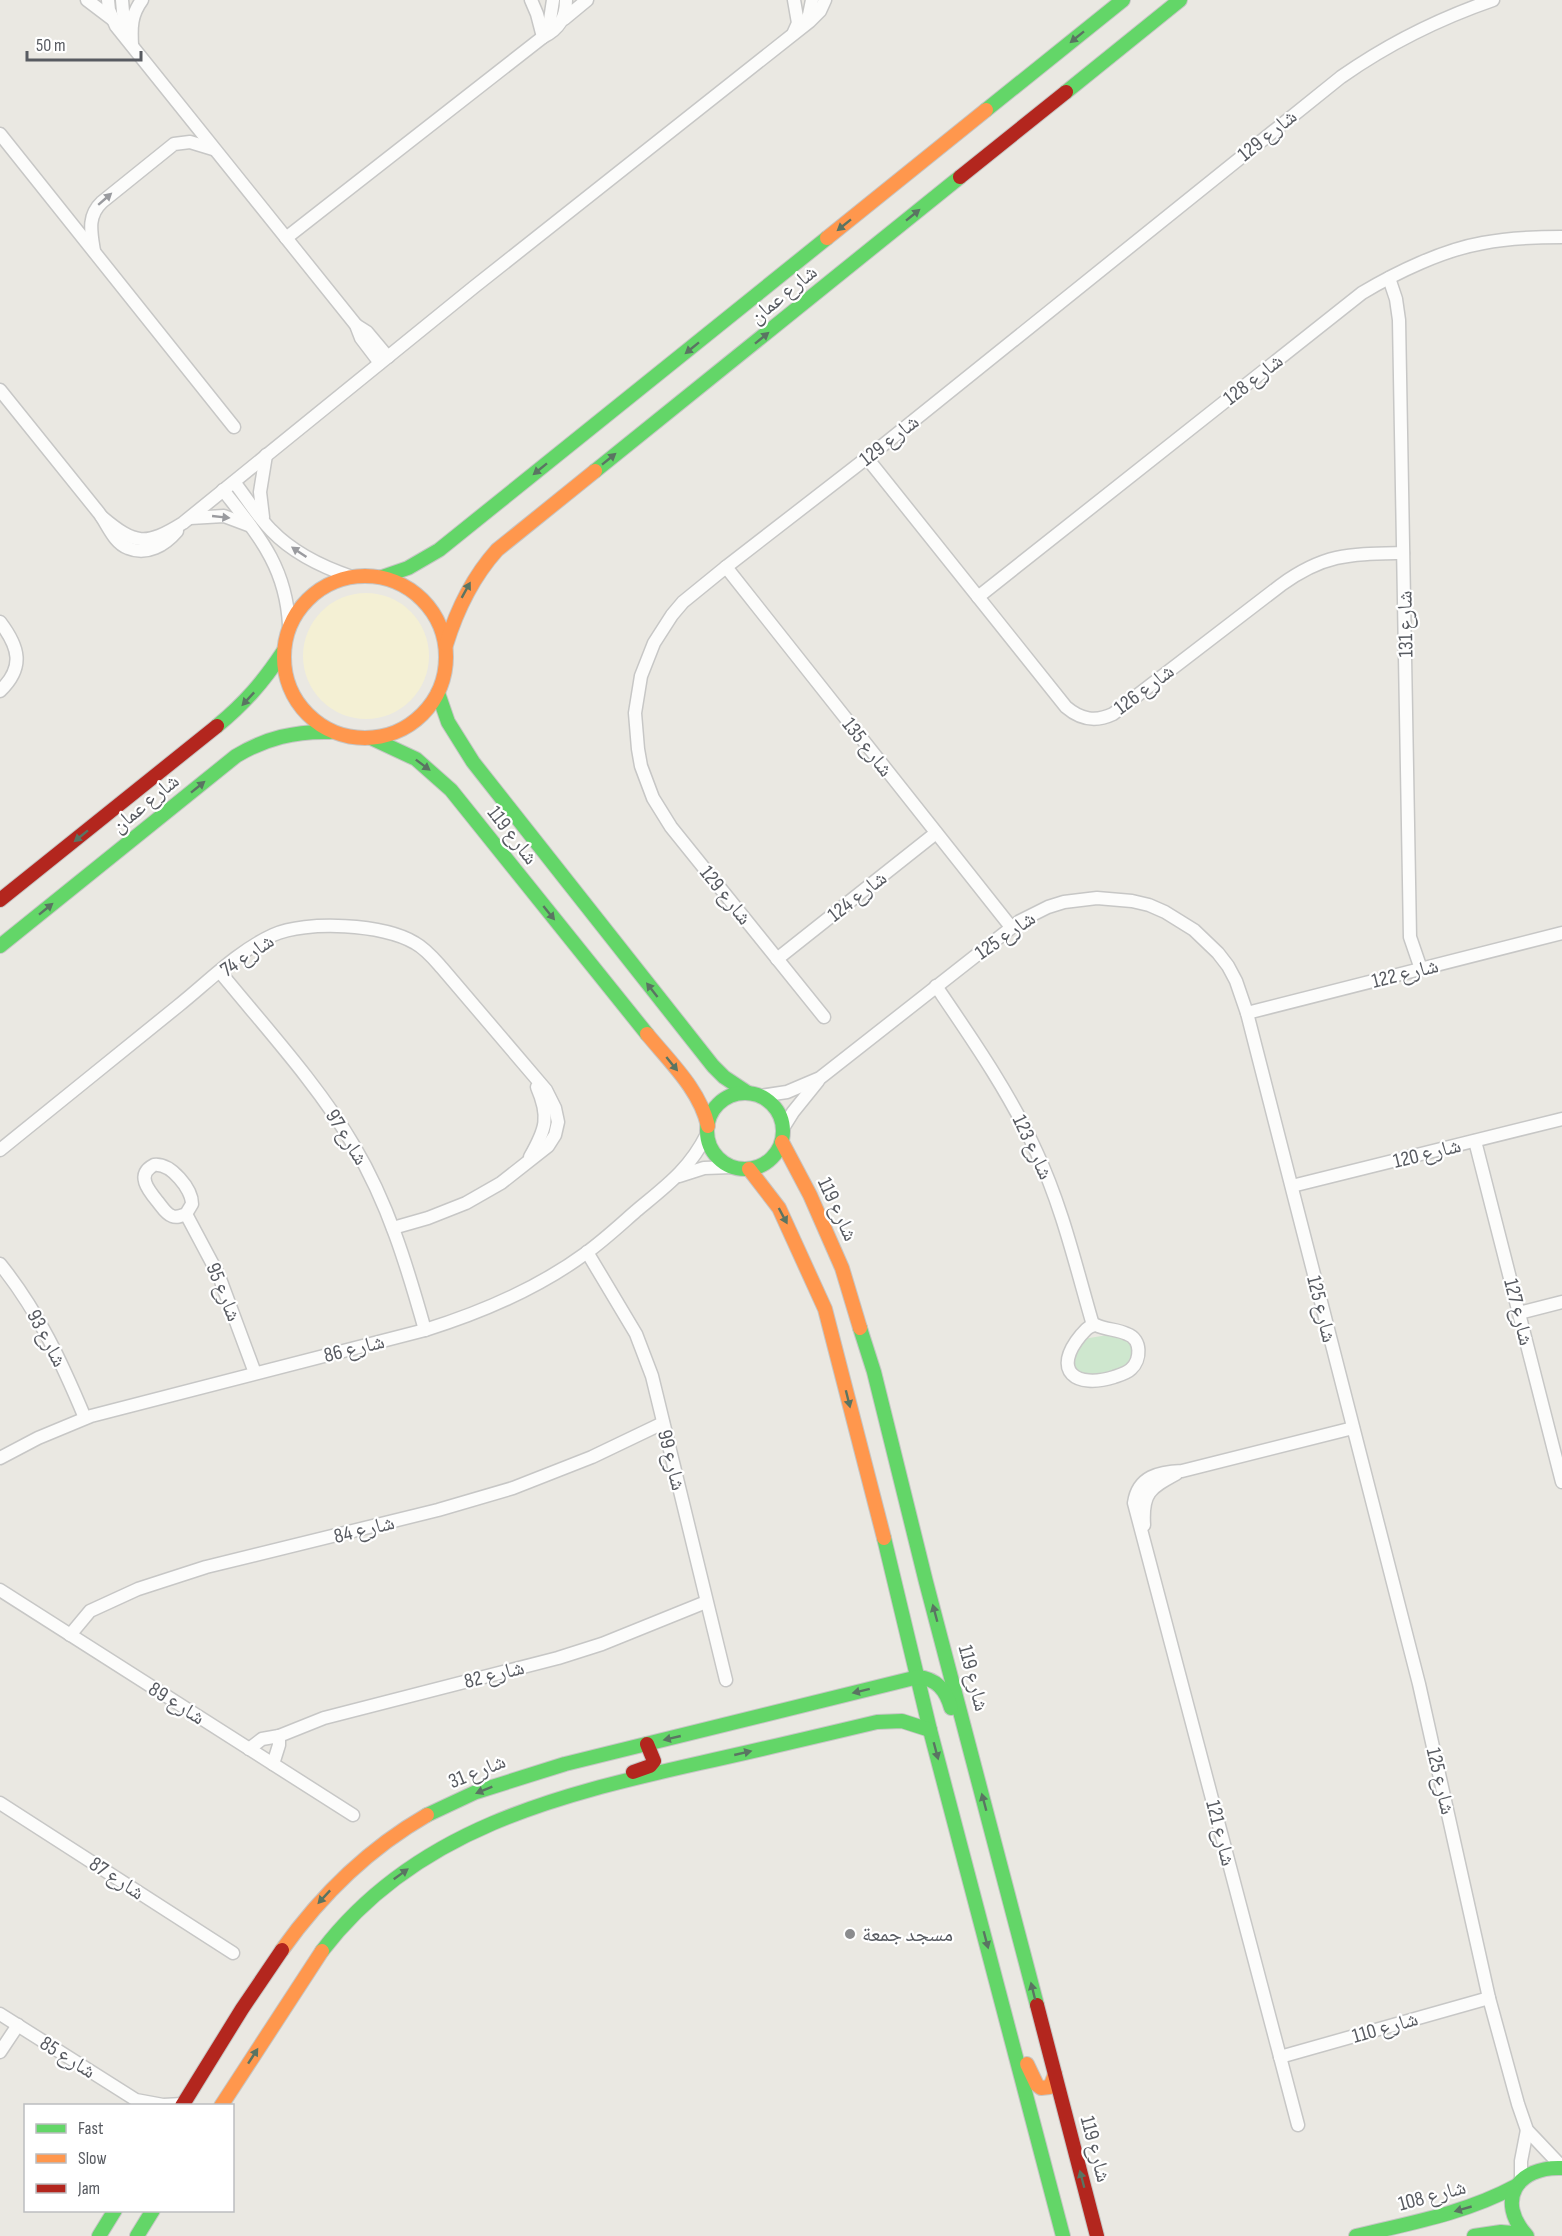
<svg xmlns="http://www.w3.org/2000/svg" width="1562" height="2236" viewBox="0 0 1562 2236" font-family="'Sofia Sans Condensed','Noto Naskh Arabic',sans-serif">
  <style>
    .green { fill: #cee7ce }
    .sand { fill: #f4f0d4 }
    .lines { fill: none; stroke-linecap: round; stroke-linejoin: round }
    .street-casing { stroke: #c7c7c6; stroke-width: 15 }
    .fast-casing { stroke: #c6c6c5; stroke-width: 16 }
    .slow-casing { stroke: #c6c6c5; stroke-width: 16 }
    .jam-casing { stroke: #c6c6c5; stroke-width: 16 }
    .street { stroke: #fcfcfb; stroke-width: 12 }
    .fast { stroke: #63d668; stroke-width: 14 }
    .slow { stroke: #ff974d; stroke-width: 14 }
    .jam { stroke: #b3261e; stroke-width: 14 }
    .oneway { fill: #5a7462 }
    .oneway2 { fill: #9a9b9f }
    .poi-dot { fill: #8b8c8e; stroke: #fff; stroke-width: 2 }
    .labels { text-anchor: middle; stroke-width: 4.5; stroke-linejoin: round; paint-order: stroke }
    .street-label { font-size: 21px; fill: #585b61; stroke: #fff }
    .poi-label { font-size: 21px; fill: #585b61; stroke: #fff; text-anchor: start }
  </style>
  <rect width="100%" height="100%" fill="#eae8e2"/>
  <path class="green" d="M1114 1334C1118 1335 1124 1336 1127 1339 1137 1349 1132 1366 1120 1371 1108 1375 1081 1380 1074 1367 1072 1363 1072 1357 1072 1352L1083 1339Z"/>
  <circle class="sand" cx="366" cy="656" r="63"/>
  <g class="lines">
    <g class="street-casing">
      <g id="street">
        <polyline points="87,0 112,19"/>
        <polyline points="108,0 109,10 116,26 356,325 361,338 380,363"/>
        <polyline points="122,0 125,35"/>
        <polyline points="531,0 537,14 543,37"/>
        <polyline points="794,0 798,23 794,32"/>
        <polyline points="564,19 587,0"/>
        <polyline points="805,23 809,15 812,0"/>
        <polyline points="543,37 550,20 553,0"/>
        <path d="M132 45C131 27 131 15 142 0"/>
        <polyline points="0,134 234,427"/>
        <path d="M286 238 543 37C559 29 566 18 566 0"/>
        <path d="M94 251C91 232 87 216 102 202L174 144 190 142 213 149"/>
        <polyline points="1389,278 1396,299 1399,320 1410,937 1421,969"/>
        <polyline points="356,325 367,332 388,357"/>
        <path d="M0 390C33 431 66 472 99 513 108 525 114 543 128 548 147 556 165 545 177 531"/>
        <path d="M867 458 1066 707C1081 720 1096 722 1113 714L1281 585C1325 553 1351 554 1403 553"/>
        <path d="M234 482C246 497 257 516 271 530 293 553 322 567 352 577"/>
        <path d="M223 490C258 535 286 566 289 625"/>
        <path d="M102 517C135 545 146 546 183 523L474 287 810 21 820 11 825 0"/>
        <polyline points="263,517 260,492 266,455"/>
        <polyline points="190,518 224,516 248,525"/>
        <polyline points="726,567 1011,927"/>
        <path d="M978 597 1362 293C1397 272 1443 250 1483 243 1509 238 1535 237 1562 237"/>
        <path d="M0 622C19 647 25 667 0 691"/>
        <polyline points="777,959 936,833"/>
        <path d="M220 972C265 1027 319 1086 354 1146 388 1203 407 1266 425 1330"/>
        <path d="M936 986C972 1039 1009 1092 1036 1151 1062 1206 1076 1267 1093 1325"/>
        <polyline points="1247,1013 1562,933"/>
        <path d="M824 1017 671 827 653 798 641 766 638 749 635 713 641 676 654 643 672 615 683 602 726 567 877 450 1341 77C1388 44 1438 19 1493 0"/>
        <polyline points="760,1096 787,1092 820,1078 1020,921 1048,907 1064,902 1097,898 1132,901 1149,905 1165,912 1194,930 1218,953 1228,966 1236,981 1247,1013 1419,1684 1489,1998 1518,2104 1527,2130 1562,2167"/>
        <polyline points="783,1128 793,1112 818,1081"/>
        <polyline points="1475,1141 1562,1482"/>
        <path d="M0 1150C59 1102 119 1054 178 1006 208 982 238 951 273 935 306 920 384 924 415 943 426 949 434 959 442 968L546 1090 555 1108 558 1122 555 1135 548 1146 501 1183 466 1203 428 1218 393 1228"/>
        <path d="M530 1157C546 1129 550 1117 537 1087"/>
        <path d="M154 1165C171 1163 192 1189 192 1204L186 1214C181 1216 177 1218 172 1216 166 1214 162 1207 158 1202 149 1191 135 1175 154 1165Z"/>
        <polyline points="679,1176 704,1168 732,1167"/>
        <polyline points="1292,1186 1562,1119"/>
        <polyline points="186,1214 219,1276 255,1373"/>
        <polyline points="587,1252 636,1334 652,1376 726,1680"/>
        <path d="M0 1264C38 1311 62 1363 85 1418"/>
        <polyline points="1519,1313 1562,1302"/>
        <path d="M1096 1325C1106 1330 1117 1329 1127 1334 1142 1339 1141 1360 1131 1369 1127 1373 1120 1375 1114 1377 1076 1389 1051 1371 1081 1335 1086 1330 1088 1326 1096 1325Z"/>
        <path d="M0 1458 38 1438 91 1416 425 1330C483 1312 537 1289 586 1253 604 1240 620 1225 636 1211 666 1186 689 1170 707 1134"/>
        <path d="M1144 1525C1142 1493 1150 1488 1176 1474"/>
        <polyline points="0,1590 353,1815"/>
        <polyline points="70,1635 90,1611 138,1589 206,1567 438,1510 513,1488 592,1457 663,1423"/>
        <polyline points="249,1749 262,1739 279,1736 324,1718 558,1658 602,1644 706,1602"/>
        <polyline points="273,1764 279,1745 279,1736"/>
        <polyline points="0,1803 233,1953"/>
        <polyline points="0,2014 136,2100 163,2105 183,2104"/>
        <polyline points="0,2052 18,2025"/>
        <polyline points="1280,2057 1489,1998"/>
        <path d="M1298 2125 1134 1503C1138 1476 1159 1472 1182 1471L1353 1428"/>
        <polyline points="1521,2179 1521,2161 1527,2130"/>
      </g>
    </g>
    <g class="fast-casing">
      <g id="fast">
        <polyline points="1066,92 1180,0"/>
        <polyline points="986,110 1123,0"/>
        <polyline points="595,471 960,177"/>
        <polyline points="382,577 408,568 439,550 827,238"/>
        <polyline points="438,693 448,722 473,762 713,1066 724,1077 748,1093"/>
        <path d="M217 726C245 703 263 682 283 652"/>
        <polyline points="371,738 416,759 451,790 647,1034"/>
        <path d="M0 946 236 756C266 738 295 731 330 732"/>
        <circle cx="745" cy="1131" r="38"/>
        <polyline points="860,1328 874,1372 926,1582 1037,2005"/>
        <polyline points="884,1538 930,1730 1063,2236"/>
        <path d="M427 1815 476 1792 565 1764 918 1677C937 1679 946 1690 951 1708"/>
        <path d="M322 1951C415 1829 558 1795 700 1763 759 1750 818 1736 877 1722L902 1721 930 1730"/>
        <polyline points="99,2236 115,2210"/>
        <polyline points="137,2236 153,2210"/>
        <path d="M1356 2236C1411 2223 1466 2213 1516 2186"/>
        <polyline points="1474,2236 1501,2232 1524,2234"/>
        <path d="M1527 2236C1495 2201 1517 2166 1562 2168"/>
      </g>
    </g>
    <g class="slow-casing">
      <g id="slow">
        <polyline points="827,238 986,110"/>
        <circle cx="365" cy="657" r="81"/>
        <path d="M446 645C457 609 472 578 497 550L595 471"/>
        <path d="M647 1034C670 1062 700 1090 708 1126"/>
        <polyline points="782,1142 810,1195 842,1268 860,1328"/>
        <polyline points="749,1169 779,1208 825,1309 884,1538"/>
        <path d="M282 1950C321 1895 368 1849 427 1815"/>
        <polyline points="1027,2064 1037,2085 1041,2088 1050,2087 1055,2074"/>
        <polyline points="221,2106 322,1951"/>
      </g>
    </g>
    <g class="jam-casing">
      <g id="jam">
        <polyline points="960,177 1066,92"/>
        <polyline points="0,900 217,726"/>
        <polyline points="633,1772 650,1766 654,1761 647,1744"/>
        <polyline points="1037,2005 1097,2236"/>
        <polyline points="182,2106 242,2009 282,1950"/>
      </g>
    </g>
    <use href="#street" class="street"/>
    <use href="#fast" class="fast"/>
    <use href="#slow" class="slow"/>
    <use href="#jam" class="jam"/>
  </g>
  <defs><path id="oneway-solid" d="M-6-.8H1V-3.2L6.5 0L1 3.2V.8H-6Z" transform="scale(1.5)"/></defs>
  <g class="oneway">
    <use href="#oneway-solid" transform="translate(1077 37) rotate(141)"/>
    <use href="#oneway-solid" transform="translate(913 215) rotate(-39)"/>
    <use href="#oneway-solid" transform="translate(844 225) rotate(141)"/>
    <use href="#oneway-solid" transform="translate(762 338) rotate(-39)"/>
    <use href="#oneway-solid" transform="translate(692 348) rotate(141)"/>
    <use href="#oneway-solid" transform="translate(609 459) rotate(-39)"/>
    <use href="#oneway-solid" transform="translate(540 469) rotate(141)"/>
    <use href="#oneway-solid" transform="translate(466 590) rotate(-61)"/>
    <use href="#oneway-solid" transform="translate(248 699) rotate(133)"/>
    <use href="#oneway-solid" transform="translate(423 765) rotate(37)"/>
    <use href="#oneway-solid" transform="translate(198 787) rotate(-39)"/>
    <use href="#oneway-solid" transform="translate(81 836) rotate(141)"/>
    <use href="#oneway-solid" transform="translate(46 909) rotate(-39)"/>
    <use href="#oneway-solid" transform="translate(549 913) rotate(51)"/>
    <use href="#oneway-solid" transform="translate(652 990) rotate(-128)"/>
    <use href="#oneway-solid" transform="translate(672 1064) rotate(51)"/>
    <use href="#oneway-solid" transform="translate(783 1216) rotate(62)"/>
    <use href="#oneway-solid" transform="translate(848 1399) rotate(76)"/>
    <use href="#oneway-solid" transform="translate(935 1613) rotate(-105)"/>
    <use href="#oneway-solid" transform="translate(861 1691) rotate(166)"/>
    <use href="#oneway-solid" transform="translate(672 1738) rotate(167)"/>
    <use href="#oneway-solid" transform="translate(936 1751) rotate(75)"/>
    <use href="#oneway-solid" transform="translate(743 1753) rotate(-13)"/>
    <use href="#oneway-solid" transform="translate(484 1790) rotate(158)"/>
    <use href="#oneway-solid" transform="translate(984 1802) rotate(-105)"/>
    <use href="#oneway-solid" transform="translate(401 1874) rotate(-36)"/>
    <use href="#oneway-solid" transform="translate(324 1897) rotate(133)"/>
    <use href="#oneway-solid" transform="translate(986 1940) rotate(75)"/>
    <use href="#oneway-solid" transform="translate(1033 1991) rotate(-104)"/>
    <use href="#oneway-solid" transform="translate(253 2056) rotate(-57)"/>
    <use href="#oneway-solid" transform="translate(1082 2179) rotate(-105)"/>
    <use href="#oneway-solid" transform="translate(1463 2209) rotate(164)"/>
  </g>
  <g class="oneway2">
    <use href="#oneway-solid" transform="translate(105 199) rotate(-41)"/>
    <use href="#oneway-solid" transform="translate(221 517) rotate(6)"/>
    <use href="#oneway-solid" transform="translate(299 552) rotate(-146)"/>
  </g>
  <circle class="poi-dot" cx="850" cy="1934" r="6"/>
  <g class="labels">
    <g class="street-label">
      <text transform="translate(1267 135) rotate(-39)" y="7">شارع 129</text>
      <text transform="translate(783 294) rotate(-39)" y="7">شارع عمان</text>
      <text transform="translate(1253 379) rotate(-38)" y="7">شارع 128</text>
      <text transform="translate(889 440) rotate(-38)" y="7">شارع 129</text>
      <text transform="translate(1405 624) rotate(-91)" y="7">شارع 131</text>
      <text transform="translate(1144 689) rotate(-37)" y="7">شارع 126</text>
      <text transform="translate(868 747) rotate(52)" y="7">شارع 135</text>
      <text transform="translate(145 803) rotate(-39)" y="7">شارع عمان</text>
      <text transform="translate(513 835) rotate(52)" y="7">شارع 119</text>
      <text transform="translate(726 895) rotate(51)" y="7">شارع 129</text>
      <text transform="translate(857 896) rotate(-38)" y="7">شارع 124</text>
      <text transform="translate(1005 935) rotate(-35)" y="7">شارع 125</text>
      <text transform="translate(247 955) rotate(-34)" y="7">شارع 74</text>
      <text transform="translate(1405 973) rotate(-14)" y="7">شارع 122</text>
      <text transform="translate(347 1137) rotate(58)" y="7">شارع 97</text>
      <text transform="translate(1033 1147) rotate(65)" y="7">شارع 123</text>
      <text transform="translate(1427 1153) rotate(-14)" y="7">شارع 120</text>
      <text transform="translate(838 1209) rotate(65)" y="7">شارع 119</text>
      <text transform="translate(224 1292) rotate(68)" y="7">شارع 95</text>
      <text transform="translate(1322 1309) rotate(76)" y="7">شارع 125</text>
      <text transform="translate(1519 1312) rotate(76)" y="7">شارع 127</text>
      <text transform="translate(47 1338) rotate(62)" y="7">شارع 93</text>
      <text transform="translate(354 1348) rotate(-14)" y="7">شارع 86</text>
      <text transform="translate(672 1460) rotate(76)" y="7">شارع 99</text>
      <text transform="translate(364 1529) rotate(-14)" y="7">شارع 84</text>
      <text transform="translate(494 1674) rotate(-14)" y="7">شارع 82</text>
      <text transform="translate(974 1678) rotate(75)" y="7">شارع 119</text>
      <text transform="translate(177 1703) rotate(32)" y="7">شارع 89</text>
      <text transform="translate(477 1771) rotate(-22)" y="7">شارع 31</text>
      <text transform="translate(1441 1781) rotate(77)" y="7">شارع 125</text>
      <text transform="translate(1221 1833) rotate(76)" y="7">شارع 121</text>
      <text transform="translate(117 1878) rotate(33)" y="7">شارع 87</text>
      <text transform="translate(1385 2027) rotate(-16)" y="7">شارع 110</text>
      <text transform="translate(68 2057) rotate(32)" y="7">شارع 85</text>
      <text transform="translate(1096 2149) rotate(75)" y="7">شارع 119</text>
      <text transform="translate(1432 2195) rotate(-15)" y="7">شارع 108</text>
    </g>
    <g class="poi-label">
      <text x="862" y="1941">مسجد جمعة</text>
    </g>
  </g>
  <rect x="24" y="2104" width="210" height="108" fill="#ffffff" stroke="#bcbdc0" stroke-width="1.5"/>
  <rect x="36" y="2124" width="30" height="9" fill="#63d668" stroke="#bcbdc0" stroke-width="1.5"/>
  <text x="78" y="2134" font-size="18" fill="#585b61">Fast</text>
  <rect x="36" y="2154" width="30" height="9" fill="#ff974d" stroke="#bcbdc0" stroke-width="1.5"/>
  <text x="78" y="2164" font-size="18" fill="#585b61">Slow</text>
  <rect x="36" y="2184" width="30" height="9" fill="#b3261e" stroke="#bcbdc0" stroke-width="1.5"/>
  <text x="78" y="2194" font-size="18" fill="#585b61">Jam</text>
  <path d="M27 51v9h114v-9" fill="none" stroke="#585b61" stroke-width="3"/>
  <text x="36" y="51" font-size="18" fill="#585b61" stroke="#ffffff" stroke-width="4.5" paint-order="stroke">50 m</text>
</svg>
